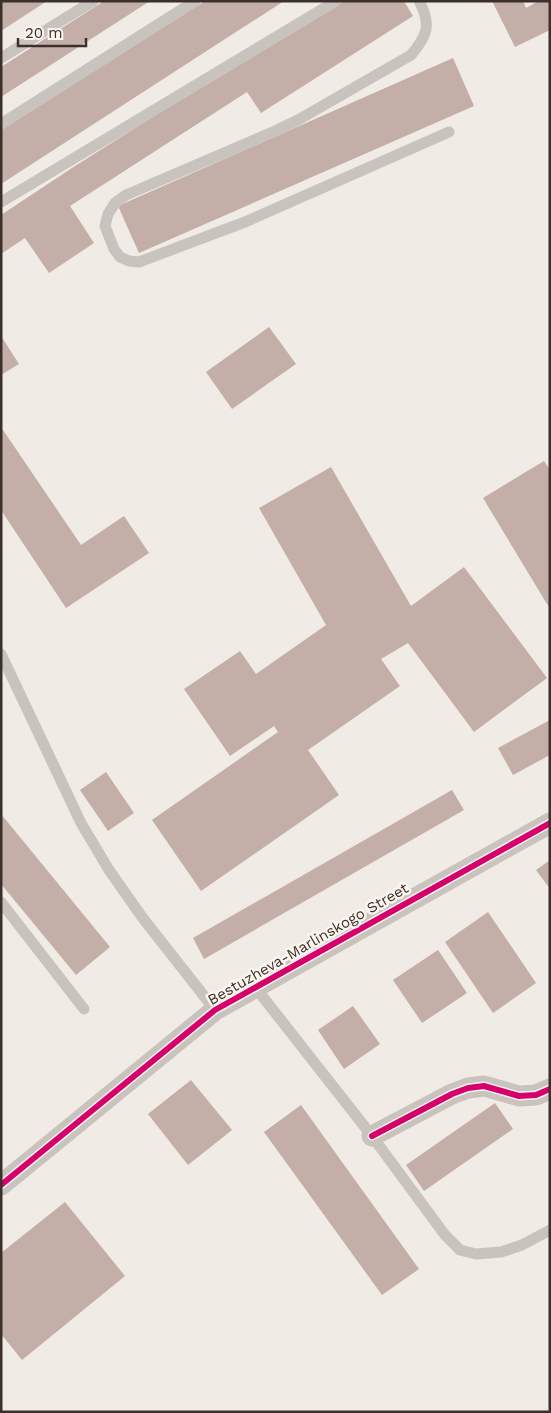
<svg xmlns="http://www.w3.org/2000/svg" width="551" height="1413" viewBox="0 0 551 1413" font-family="'Work Sans',sans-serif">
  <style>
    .building { fill: #c3afa7 }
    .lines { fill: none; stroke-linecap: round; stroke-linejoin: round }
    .lane { stroke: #c9c3be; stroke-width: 11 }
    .street { stroke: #c9c3be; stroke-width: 21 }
    .cycleway-casing { stroke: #fbf5ee; stroke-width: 9 }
    .cycleway { stroke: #d6006c; stroke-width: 6 }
    .labels { text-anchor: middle; stroke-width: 5; stroke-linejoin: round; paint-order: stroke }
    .street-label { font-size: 15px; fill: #3b302b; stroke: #fbf5ee }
  </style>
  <rect width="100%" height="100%" fill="#f0ebe5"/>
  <g class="building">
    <polygon points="1,1 47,1 1,31"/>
    <polygon points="104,1 150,1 1,97 1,67"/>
    <polygon points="205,1 284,1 1,184 1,130"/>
    <polygon points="336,1 404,1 413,16 261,113 247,92 70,206 94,243 49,273 25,238 1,254 1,215 75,166"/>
    <polygon points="492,1 523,1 526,8 539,1 550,1 550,30 515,47"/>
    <polygon points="453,58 474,106 139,253 118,206"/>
    <polygon points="269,327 296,364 232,409 206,372"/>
    <polygon points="1,336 19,364 1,375"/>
    <polygon points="1,427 81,545 124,516 149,553 66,608 1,510"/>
    <polygon points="544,461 550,470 550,609 483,498"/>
    <polygon points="331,467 411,606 464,567 547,678 474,732 408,643 381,659 400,686 308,750 339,795 201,891 152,820 278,732 274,726 230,756 184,689 240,651 256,674 326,625 259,508"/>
    <polygon points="550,720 550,755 513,775 498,748"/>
    <polygon points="106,772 134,813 108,831 80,790"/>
    <polygon points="452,790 464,810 204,959 193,938"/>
    <polygon points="1,814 110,947 76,975 1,884"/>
    <polygon points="550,860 550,889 536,870"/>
    <polygon points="488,912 536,983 493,1013 445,942"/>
    <polygon points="438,950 467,993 422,1023 393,980"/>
    <polygon points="353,1006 380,1044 344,1069 318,1030"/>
    <polygon points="191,1080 232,1130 188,1165 148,1114"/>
    <polygon points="495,1103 513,1129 424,1191 406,1165"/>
    <polygon points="301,1105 419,1269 382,1295 264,1132"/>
    <polygon points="65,1202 125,1276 22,1360 1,1334 1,1253"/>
  </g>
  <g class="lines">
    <g class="lane">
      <path d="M419 1C432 25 427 36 411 55L298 120 275 131 126 195 115 203 108 214 105 226 114 249 120 257 129 261 139 262 245 222 449 132"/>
      <polyline points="1,58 93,1"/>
      <polyline points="1,124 195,1"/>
      <polyline points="1,202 336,1"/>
      <polyline points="1,654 81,823 109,870 142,917 215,1010"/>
      <polyline points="1,902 84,1009"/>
      <polyline points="255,987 372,1136 445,1235 460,1250 476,1254 501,1252 522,1245 550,1230"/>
    </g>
    <g class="street">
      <polyline points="372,1136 452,1094 468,1088 484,1086 519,1096 536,1095 550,1089"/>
      <polyline points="1,1185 215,1010 550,823"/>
    </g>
    <g class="cycleway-casing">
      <g id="cycleway">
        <polyline points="372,1136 452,1094 468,1088 484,1086 519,1096 536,1095 550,1089"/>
        <polyline points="1,1185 215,1010 550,823"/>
      </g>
    </g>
    <use href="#cycleway" class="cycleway"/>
  </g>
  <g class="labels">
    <g class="street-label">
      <text transform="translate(308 944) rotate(-30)" y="5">Bestuzheva-Marlinskogo Street</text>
    </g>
  </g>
  <rect width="551" height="1413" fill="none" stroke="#3b302b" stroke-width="5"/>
  <path d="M18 38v8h68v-8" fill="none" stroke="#3b302b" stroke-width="2.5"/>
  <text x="25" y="38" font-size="15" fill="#3b302b" stroke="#fbf5ee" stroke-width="4" paint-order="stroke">20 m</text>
</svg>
